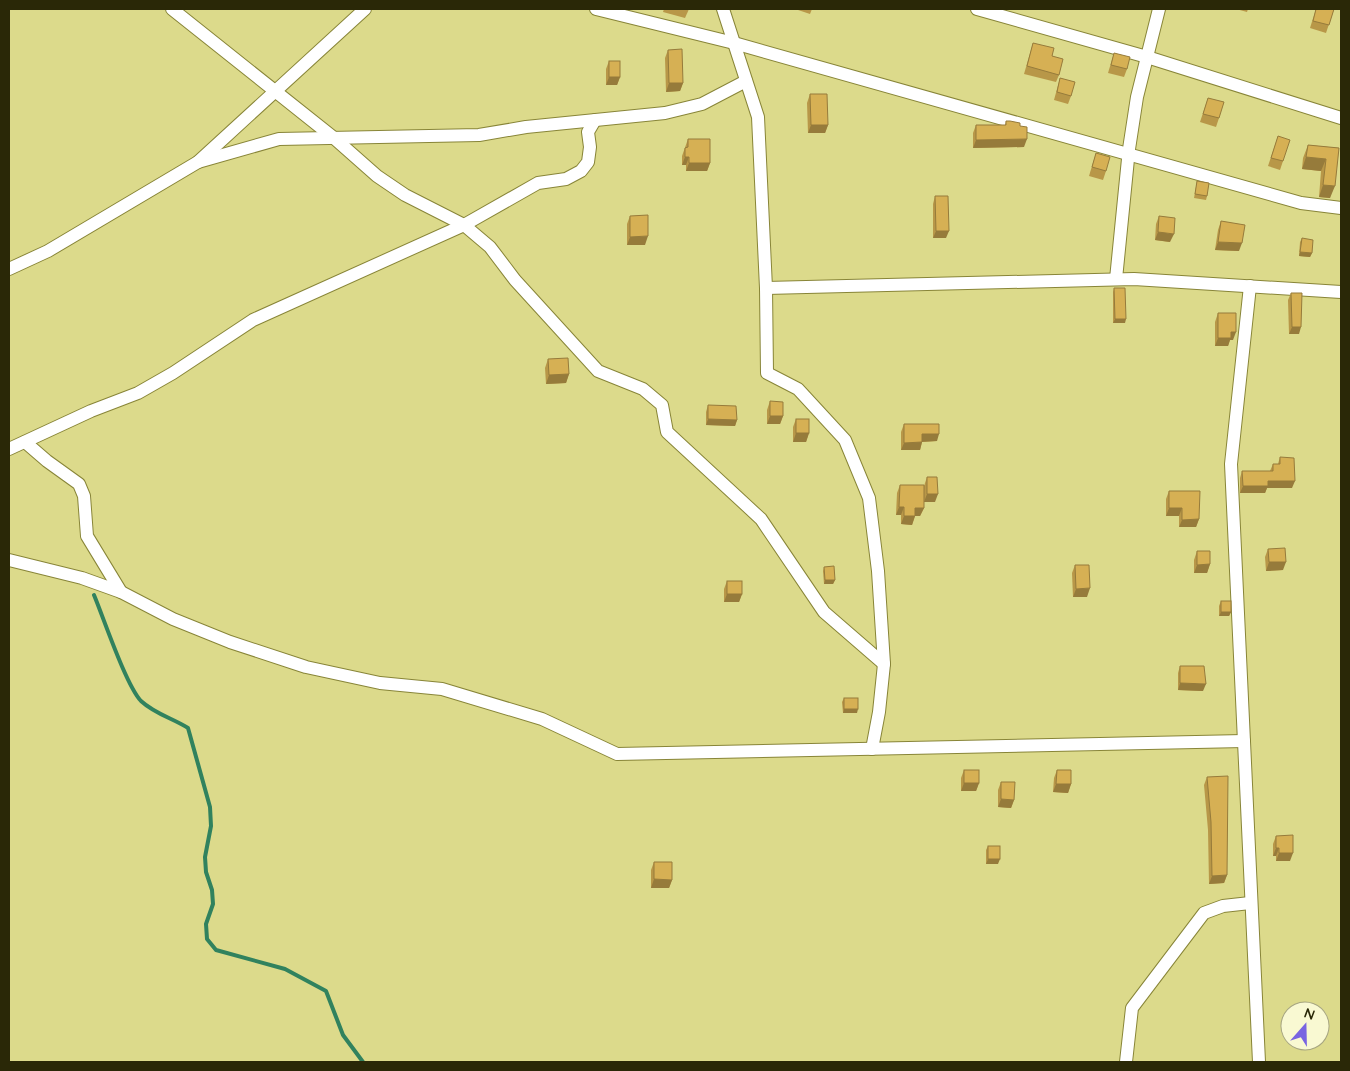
<svg xmlns="http://www.w3.org/2000/svg" width="1350" height="1071" viewBox="0 0 1350 1071" font-family="Quicksand,sans-serif">
  <style>
    .lines { fill: none; stroke-linecap: round; stroke-linejoin: round }
    .stream { stroke: #31825e; stroke-width: 4 }
    .street-casing { stroke: #888538; stroke-width: 14 }
    .street { stroke: #fff; stroke-width: 12 }
    .wall { fill: #b89748 }
    .shaded-wall { fill: #967b3b }
    .building { fill: #d6b054; stroke: #967b3b }
  </style>
  <rect width="100%" height="100%" fill="#dcda8b"/>
  <g class="lines">
    <path class="stream" d="M94 595C104 619 126 685 141 701 155 714 172 718 188 728L210 807 211 826 205 857 206 872 212 890 213 904 206 924 207 939 216 950 285 969 326 991 343 1035 363 1062"/>
    <g class="street-casing">
      <g id="street">
        <polyline points="172,9 334,138 377,176 405,195 464,225 490,247 515,280 598,371 643,389 662,405 667,432 761,519 824,612 884,664"/>
        <polyline points="596,9 734,43 1301,203 1341,208"/>
        <polyline points="723,9 758,117 766,288 767,373 798,389 845,440 869,498 878,571 884,664 879,712 872,749"/>
        <polyline points="977,9 1147,57 1341,118"/>
        <polyline points="198,162 279,139 479,135 526,127 665,113 702,104 746,81"/>
        <polyline points="9,269 48,251 198,162 365,9"/>
        <polyline points="1116,279 1129,149 1137,97 1159,9"/>
        <polyline points="1250,286 1231,464 1259,1062"/>
        <polyline points="766,288 1134,279 1341,292"/>
        <polyline points="25,442 47,461 79,484 84,496 87,536 121,592"/>
        <polyline points="9,449 91,411 138,393 173,373 253,320 464,225 538,183 566,179 581,171 588,162 590,147 588,132 595,120"/>
        <polyline points="9,560 82,578 121,592 173,619 230,642 306,667 380,683 442,689 542,719 617,754 1244,741"/>
        <polyline points="1126,1062 1132,1008 1204,913 1223,906 1250,903"/>
      </g>
    </g>
    <use href="#street" class="street"/>
  </g>
  <g class="wall">
    <polygon points="664,9 689,9 685,18 663,12"/>
    <polygon points="795,9 812,9 810,14"/>
    <polygon points="1236,9 1248,9 1247,12"/>
    <polygon points="1316,9 1334,9 1326,33 1310,28"/>
    <polygon points="1033,43 1052,56 1059,75 1056,82 1024,74"/>
    <polygon points="668,50 683,83 680,91 666,92 665,58"/>
    <polygon points="1114,53 1127,69 1124,77 1108,73"/>
    <polygon points="609,61 620,77 617,85 606,85 606,69"/>
    <polygon points="1060,78 1071,96 1068,104 1054,100"/>
    <polygon points="810,94 828,125 825,133 808,133 807,103"/>
    <polygon points="1208,98 1219,118 1216,127 1200,122"/>
    <polygon points="1006,121 1020,126 1024,147 973,148 973,133 976,125 1005,125"/>
    <polygon points="1278,136 1283,161 1280,170 1268,166"/>
    <polygon points="688,139 710,163 707,171 686,171 686,165 682,165 682,156"/>
    <polygon points="1308,145 1339,148 1330,198 1319,197 1321,171 1302,169 1303,158"/>
    <polygon points="1096,153 1106,171 1103,180 1089,176"/>
    <polygon points="1197,181 1207,196 1206,200 1194,198"/>
    <polygon points="935,196 946,238 933,238 933,204"/>
    <polygon points="630,216 645,245 627,245 627,224"/>
    <polygon points="1159,216 1170,242 1155,240 1156,224"/>
    <polygon points="1221,221 1239,251 1215,250 1218,230"/>
    <polygon points="1302,238 1312,253 1310,257 1299,256 1300,242"/>
    <polygon points="1114,288 1125,323 1113,323 1113,292"/>
    <polygon points="1291,293 1299,334 1289,334 1288,300"/>
    <polygon points="1218,313 1233,340 1230,340 1228,346 1215,346 1215,322"/>
    <polygon points="548,359 569,374 566,383 546,384 545,368"/>
    <polygon points="770,401 783,416 780,424 767,424 767,410"/>
    <polygon points="708,405 737,420 735,426 706,425 706,412"/>
    <polygon points="796,419 809,433 806,442 793,442 793,427"/>
    <polygon points="904,424 937,441 922,442 920,450 901,450 901,432"/>
    <polygon points="1280,457 1292,488 1267,488 1265,493 1240,493 1240,478 1242,471 1270,471 1273,464 1278,464"/>
    <polygon points="927,477 935,502 924,502 924,486"/>
    <polygon points="900,485 924,508 920,516 915,516 912,525 901,524 901,515 896,515 897,493"/>
    <polygon points="1169,491 1199,519 1196,527 1179,527 1179,516 1166,516 1166,499"/>
    <polygon points="1268,549 1283,570 1266,571 1265,557"/>
    <polygon points="1197,551 1210,564 1207,573 1194,573 1194,560"/>
    <polygon points="1075,565 1087,597 1073,597 1072,573"/>
    <polygon points="824,567 835,580 833,584 824,584 823,571"/>
    <polygon points="727,581 742,594 739,602 724,602 724,589"/>
    <polygon points="1221,601 1231,612 1229,616 1219,616 1219,606"/>
    <polygon points="1180,666 1203,691 1178,690 1178,673"/>
    <polygon points="844,698 857,713 843,713 842,702"/>
    <polygon points="964,770 979,783 976,791 961,791 961,778"/>
    <polygon points="1057,770 1071,784 1068,793 1053,792 1054,778"/>
    <polygon points="1207,777 1227,875 1224,883 1209,884 1208,830 1204,785"/>
    <polygon points="1001,782 1014,800 1011,808 998,807 998,790"/>
    <polygon points="1276,836 1290,861 1276,861 1276,856 1273,856 1273,844"/>
    <polygon points="988,846 998,864 986,864 986,850"/>
    <polygon points="654,862 672,880 669,888 651,888 651,870"/>
  </g>
  <g class="shaded-wall">
    <polygon points="609,77 620,77 617,85 606,85"/>
    <polygon points="669,83 683,83 680,91 666,92"/>
    <polygon points="811,125 828,125 825,133 808,133"/>
    <polygon points="1027,139 1024,147 973,148 976,140"/>
    <polygon points="685,157 689,157 686,165 682,165"/>
    <polygon points="1306,157 1326,159 1321,171 1302,169"/>
    <polygon points="689,163 710,163 707,171 686,171"/>
    <polygon points="1323,185 1335,186 1330,198 1319,197"/>
    <polygon points="936,231 949,231 946,238 933,238"/>
    <polygon points="1158,232 1174,234 1170,242 1155,240"/>
    <polygon points="648,236 645,245 627,245 630,237"/>
    <polygon points="1218,242 1242,243 1239,251 1215,250"/>
    <polygon points="1300,252 1312,253 1310,257 1299,256"/>
    <polygon points="1115,319 1126,319 1125,323 1113,323"/>
    <polygon points="1292,327 1301,327 1299,334 1289,334"/>
    <polygon points="1231,332 1236,332 1233,340 1230,340 1228,346 1215,346 1218,338"/>
    <polygon points="569,374 566,383 546,384 549,375"/>
    <polygon points="770,416 783,416 780,424 767,424"/>
    <polygon points="708,419 737,420 735,426 706,425"/>
    <polygon points="796,433 809,433 806,442 793,442"/>
    <polygon points="922,434 939,434 937,441 919,442"/>
    <polygon points="922,442 920,450 901,450 904,443"/>
    <polygon points="1268,481 1295,481 1292,488 1267,488 1265,493 1240,493 1243,486"/>
    <polygon points="927,494 938,494 935,502 924,502"/>
    <polygon points="899,507 904,507 901,515 896,515"/>
    <polygon points="915,508 924,508 920,516 915,516 912,525 901,524 904,516"/>
    <polygon points="1169,508 1182,508 1179,516 1166,516"/>
    <polygon points="1199,519 1196,527 1179,527 1182,520"/>
    <polygon points="1269,562 1286,562 1283,570 1266,571"/>
    <polygon points="1210,564 1207,573 1194,573 1197,565"/>
    <polygon points="825,580 835,580 833,584 824,584"/>
    <polygon points="1090,588 1087,597 1073,597 1076,589"/>
    <polygon points="727,594 742,594 739,602 724,602"/>
    <polygon points="1221,612 1231,612 1229,616 1219,616"/>
    <polygon points="1180,683 1206,684 1203,691 1178,690"/>
    <polygon points="844,709 858,709 857,713 843,713"/>
    <polygon points="964,783 979,783 976,791 961,791"/>
    <polygon points="1056,784 1071,784 1068,793 1053,792"/>
    <polygon points="1001,799 1014,800 1011,808 998,807"/>
    <polygon points="1276,848 1279,848 1276,856 1273,856"/>
    <polygon points="1279,853 1293,853 1290,861 1276,861"/>
    <polygon points="988,859 1000,859 998,864 986,864"/>
    <polygon points="1227,875 1224,883 1209,884 1212,876"/>
    <polygon points="654,879 672,880 669,888 651,888"/>
  </g>
  <g class="building">
    <polygon points="1316,9 1334,9 1329,25 1313,21"/>
    <polygon points="1033,43 1054,48 1052,56 1063,59 1059,75 1027,66"/>
    <polygon points="682,49 683,83 669,83 668,50"/>
    <polygon points="1114,53 1130,57 1127,69 1111,65"/>
    <rect x="609" y="61" width="11" height="16"/>
    <polygon points="1060,78 1075,82 1071,96 1057,92"/>
    <polygon points="810,94 827,94 828,125 811,125"/>
    <polygon points="1208,98 1224,102 1219,118 1203,114"/>
    <polygon points="1006,121 1010,121 1020,123 1020,126 1027,127 1027,139 976,140 976,125 1006,125"/>
    <polygon points="1278,136 1290,140 1283,161 1271,158"/>
    <polygon points="688,139 710,139 710,163 689,163 689,157 685,157 685,148 688,147"/>
    <polygon points="1308,145 1339,148 1335,186 1323,185 1326,159 1306,157"/>
    <polygon points="1096,153 1110,157 1106,171 1092,167"/>
    <polygon points="1197,181 1209,183 1207,196 1195,194"/>
    <polygon points="935,196 948,196 949,231 936,231"/>
    <polygon points="648,215 648,236 630,237 630,216"/>
    <polygon points="1159,216 1175,218 1174,234 1158,232"/>
    <polygon points="1221,221 1245,225 1242,243 1218,242"/>
    <polygon points="1302,238 1313,240 1312,253 1300,252"/>
    <polygon points="1114,288 1125,288 1126,319 1115,319"/>
    <polygon points="1291,293 1302,293 1301,327 1292,327"/>
    <polygon points="1218,313 1236,313 1236,332 1231,332 1231,338 1218,338"/>
    <polygon points="568,358 569,374 549,375 548,359"/>
    <polygon points="770,401 783,402 783,416 770,416"/>
    <polygon points="708,405 736,406 737,420 708,419"/>
    <rect x="796" y="419" width="13" height="14"/>
    <polygon points="904,424 939,424 939,434 922,434 922,442 904,443"/>
    <polygon points="1280,457 1294,458 1295,481 1268,481 1268,486 1243,486 1242,471 1273,471 1273,464 1280,464"/>
    <polygon points="927,477 937,477 938,494 927,494"/>
    <polygon points="900,485 924,485 924,508 915,508 915,516 904,516 904,507 899,507"/>
    <polygon points="1169,491 1200,491 1199,519 1182,520 1182,508 1169,508"/>
    <polygon points="1285,548 1286,562 1269,562 1268,549"/>
    <polygon points="1197,551 1210,551 1210,564 1197,565"/>
    <polygon points="1075,565 1089,565 1090,588 1076,589"/>
    <polygon points="834,566 835,580 825,580 824,567"/>
    <rect x="727" y="581" width="15" height="13"/>
    <rect x="1221" y="601" width="10" height="11"/>
    <polygon points="1180,666 1204,666 1206,684 1180,683"/>
    <rect x="844" y="698" width="14" height="11"/>
    <rect x="964" y="770" width="15" height="13"/>
    <polygon points="1057,770 1071,770 1071,784 1056,784"/>
    <polygon points="1228,776 1227,875 1212,876 1211,822 1207,777"/>
    <polygon points="1001,782 1015,782 1014,800 1001,799"/>
    <polygon points="1293,835 1293,853 1279,853 1279,848 1276,848 1276,836"/>
    <rect x="988" y="846" width="12" height="13"/>
    <polygon points="654,862 672,862 672,880 654,879"/>
  </g>
  <rect width="1350" height="1071" fill="none" stroke="#2a2807" stroke-width="20"/>
  <g transform="translate(1305 1026) rotate(20)"><circle r="24" fill="#f9f9d2" stroke="#a6a581"/>
  <path d="M0-4L9 19L0 12L-9 19Z" fill="#7965e1"/>
  <text y="-8" font-size="14" font-weight="bold" text-anchor="middle" fill="#2a2807">N</text>
  </g>
</svg>
